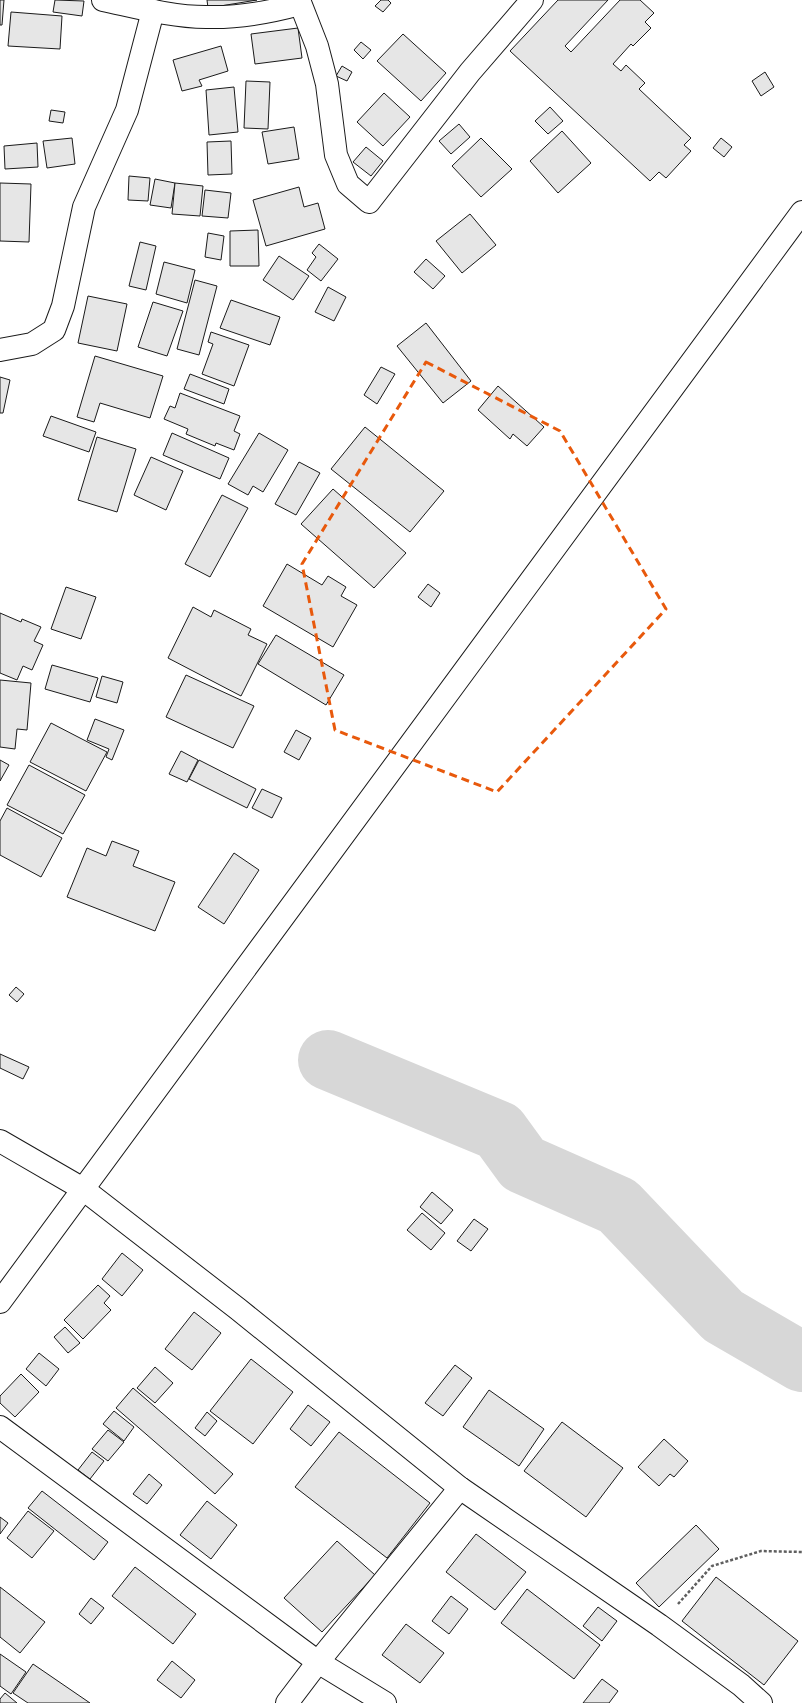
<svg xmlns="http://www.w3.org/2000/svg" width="802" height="1703" viewBox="0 0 802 1703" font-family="'PT Sans',sans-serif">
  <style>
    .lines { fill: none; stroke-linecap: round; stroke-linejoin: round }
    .river { stroke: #d7d7d7; stroke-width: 60 }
    .building { fill: #e6e6e6; stroke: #1a1a1a }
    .minor-casing { stroke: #1a1a1a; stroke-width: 24 }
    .secondary-casing { stroke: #1a1a1a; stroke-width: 24 }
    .path { stroke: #5f5f5f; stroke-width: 2.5; stroke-dasharray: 3 2; stroke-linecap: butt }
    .minor { stroke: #fff; stroke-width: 22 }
    .secondary { stroke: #fff; stroke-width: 22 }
    .marked { fill: none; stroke: #e8590c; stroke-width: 3; stroke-dasharray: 8 5; stroke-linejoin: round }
  </style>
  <rect width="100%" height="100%" fill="#fff"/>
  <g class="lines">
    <polyline class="river" points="328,1060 499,1131 523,1164 618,1206 723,1316 802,1362"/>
  </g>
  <g class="building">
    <polygon points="0,0 4,0 2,25 0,25"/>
    <polygon points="55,0 84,1 82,16 53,12"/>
    <polygon points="207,0 257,0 208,8"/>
    <polygon points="381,0 388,0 391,3 383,12 375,6"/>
    <polygon points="558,0 608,0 565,46 571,52 620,0 640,0 654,13 645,22 651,28 633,46 631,44 613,64 621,71 626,65 645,83 639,89 691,138 684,145 691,151 666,178 659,172 650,181 510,51"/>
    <polygon points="11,12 62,16 60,49 8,46"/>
    <polygon points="298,28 302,58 255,64 251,34"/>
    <polygon points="403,34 446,73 421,101 377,61"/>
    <polygon points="361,42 371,50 363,59 354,50"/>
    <polygon points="221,46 228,71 199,80 202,86 182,91 173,60"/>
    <polygon points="342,66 352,72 347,81 336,76"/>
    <polygon points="765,72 774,87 761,96 752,81"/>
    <polygon points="246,81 270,82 268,129 244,128"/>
    <polygon points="234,87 238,132 209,135 206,90"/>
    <polygon points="384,93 410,117 383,146 357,122"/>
    <polygon points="550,107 563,121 548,134 535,121"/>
    <polygon points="51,110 65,112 63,123 49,121"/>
    <polygon points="459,124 470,137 451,154 439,141"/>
    <polygon points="294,127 299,159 268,164 262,132"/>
    <polygon points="562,131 591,163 558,193 530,161"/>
    <polygon points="72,138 75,164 47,168 43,141"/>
    <polygon points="481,138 512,169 481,197 452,166"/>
    <polygon points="721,138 732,147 724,157 713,148"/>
    <polygon points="231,141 232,174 208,175 207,142"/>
    <polygon points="37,143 38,167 5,169 4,146"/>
    <polygon points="366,147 383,161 371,176 353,162"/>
    <polygon points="129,176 150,178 148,201 128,200"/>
    <polygon points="155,179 175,183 171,208 150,205"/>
    <polygon points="0,183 31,184 29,242 0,241"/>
    <polygon points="175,183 203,186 200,216 172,214"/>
    <polygon points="299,187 304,207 318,203 325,229 266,246 253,200"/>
    <polygon points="205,190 231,193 228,218 202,216"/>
    <polygon points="470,214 496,245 462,273 436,241"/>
    <polygon points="258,230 259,266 230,266 230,231"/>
    <polygon points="208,233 224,236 221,260 205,257"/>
    <polygon points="140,242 156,246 146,290 129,286"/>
    <polygon points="319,244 338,259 321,281 307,270 316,257 312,253"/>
    <polygon points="279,256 309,276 293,300 263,280"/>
    <polygon points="426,259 445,276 433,289 414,272"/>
    <polygon points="164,262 195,270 187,303 156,294"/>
    <polygon points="195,280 217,286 199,355 177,349"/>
    <polygon points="328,287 346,297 334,321 315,312"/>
    <polygon points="88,296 127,304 117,351 78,343"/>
    <polygon points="231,300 280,317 270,345 220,328"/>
    <polygon points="153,302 183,311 167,356 138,347"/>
    <polygon points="426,323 471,381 443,403 397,346"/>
    <polygon points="211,332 249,345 234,386 202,374 213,344 208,342"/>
    <polygon points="95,356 163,376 150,418 100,403 94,422 77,417"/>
    <polygon points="381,367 395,374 377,404 364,395"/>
    <polygon points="190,374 229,389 224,404 184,389"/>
    <polygon points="0,377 10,380 3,413 0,413"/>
    <polygon points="498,386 544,427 527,446 513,434 510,439 478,410"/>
    <polygon points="180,393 240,416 234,431 240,434 234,450 216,443 215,446 186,434 188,429 164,419 170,406 175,408"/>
    <polygon points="51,416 96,432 89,452 43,436"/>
    <polygon points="365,427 444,491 410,532 331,469"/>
    <polygon points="172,433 229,458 220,479 163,455"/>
    <polygon points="259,433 288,450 263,492 253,486 248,495 228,484"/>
    <polygon points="97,437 136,449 117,512 78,500"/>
    <polygon points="151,457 183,471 166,510 134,495"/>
    <polygon points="299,462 320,473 296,515 275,504"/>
    <polygon points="333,489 406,553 374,588 301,524"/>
    <polygon points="222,495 248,508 210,577 185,564"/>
    <polygon points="287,564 322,585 328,576 346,587 341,596 357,605 333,647 263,606"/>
    <polygon points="428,584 440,593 431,607 418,597"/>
    <polygon points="66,587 96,597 81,639 51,629"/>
    <polygon points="193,607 211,617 214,610 251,629 248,635 267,644 241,696 168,658"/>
    <polygon points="0,613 21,622 22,619 41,627 34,641 43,645 32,670 23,666 17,680 0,673"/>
    <polygon points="276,635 344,675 326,705 258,664"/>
    <polygon points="52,665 98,678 90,702 45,689"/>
    <polygon points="186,675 254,706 233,748 166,717"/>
    <polygon points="102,676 123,682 117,703 96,697"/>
    <polygon points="0,680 31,683 27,730 17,729 15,749 0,747"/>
    <polygon points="95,719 124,730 112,760 106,757 109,749 87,740"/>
    <polygon points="51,723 107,752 86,791 30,762"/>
    <polygon points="296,730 311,738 299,760 284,752"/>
    <polygon points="181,751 198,760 187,782 169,774"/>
    <polygon points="0,760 9,765 0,781"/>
    <polygon points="199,760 256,789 247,808 189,779"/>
    <polygon points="29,765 85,795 63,834 7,805"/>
    <polygon points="262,789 282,798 272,818 252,808"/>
    <polygon points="7,808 62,838 41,877 0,855 0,821"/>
    <polygon points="112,841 139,851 133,866 175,882 155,931 67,897 87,848 106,856"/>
    <polygon points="234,853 259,870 224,924 198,907"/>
    <polygon points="16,987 24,994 17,1002 9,995"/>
    <polygon points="0,1054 29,1067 23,1079 0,1068"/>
    <polygon points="432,1192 453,1210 441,1224 420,1207"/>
    <polygon points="422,1213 445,1233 431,1250 407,1230"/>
    <polygon points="474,1219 488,1229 471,1251 457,1241"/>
    <polygon points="122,1253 143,1270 122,1296 102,1279"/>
    <polygon points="98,1285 110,1296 104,1303 111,1310 83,1339 64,1320"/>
    <polygon points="194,1312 221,1333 192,1370 165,1349"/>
    <polygon points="65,1327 80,1343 68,1353 54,1337"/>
    <polygon points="39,1353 59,1369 46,1386 26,1369"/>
    <polygon points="251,1359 293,1392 253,1444 210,1411"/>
    <polygon points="455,1365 472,1378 443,1416 425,1403"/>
    <polygon points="155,1367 173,1383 155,1403 137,1388"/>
    <polygon points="21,1374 39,1392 15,1417 0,1403 0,1396"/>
    <polygon points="133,1388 233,1474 215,1494 116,1408"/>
    <polygon points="489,1390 544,1429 519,1466 463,1427"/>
    <polygon points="308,1405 330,1422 311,1446 290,1429"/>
    <polygon points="114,1411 134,1427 124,1441 103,1424"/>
    <polygon points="207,1412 217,1421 205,1436 195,1428"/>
    <polygon points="562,1422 623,1468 586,1517 524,1471"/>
    <polygon points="108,1430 124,1442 108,1461 92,1449"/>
    <polygon points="339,1432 430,1503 387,1558 295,1487"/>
    <polygon points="664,1439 688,1461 674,1477 670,1474 659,1486 638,1467"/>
    <polygon points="92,1452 104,1461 90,1479 78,1470"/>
    <polygon points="149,1474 162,1485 147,1504 133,1494"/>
    <polygon points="42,1491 108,1542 94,1560 28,1508"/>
    <polygon points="207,1501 237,1525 211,1559 180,1535"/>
    <polygon points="28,1511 54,1531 32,1558 7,1538"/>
    <polygon points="0,1517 8,1523 0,1534"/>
    <polygon points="696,1525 719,1549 659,1607 636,1583"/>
    <polygon points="476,1534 526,1572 495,1610 446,1572"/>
    <polygon points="337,1541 375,1575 322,1632 284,1598"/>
    <polygon points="135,1567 196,1614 173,1644 112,1596"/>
    <polygon points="716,1577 798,1641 764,1685 682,1621"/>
    <polygon points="0,1587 45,1622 20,1653 0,1637"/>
    <polygon points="527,1589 600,1645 574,1679 501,1623"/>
    <polygon points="451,1596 468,1609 449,1634 432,1621"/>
    <polygon points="91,1598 104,1608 91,1624 79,1614"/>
    <polygon points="598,1607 617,1621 602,1641 583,1626"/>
    <polygon points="406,1624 444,1653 420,1683 382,1655"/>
    <polygon points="0,1654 26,1672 11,1694 0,1686"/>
    <polygon points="172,1661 195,1680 181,1698 157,1680"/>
    <polygon points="33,1664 90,1703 28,1703 13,1693"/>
    <polygon points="602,1679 618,1691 609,1703 583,1703"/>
    <polygon points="5,1693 17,1703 0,1703 0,1699"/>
  </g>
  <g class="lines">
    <g class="minor-casing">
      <g id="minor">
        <path d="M103 0C136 7 172 17 206 17 237 18 271 12 300 4"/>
        <polyline points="299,0 317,46 327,84 336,155 348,184 369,202 470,72 532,0"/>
        <polyline points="0,350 32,344 54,330 63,306 84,207 127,110 153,11"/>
        <polyline points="0,1141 83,1189 238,1309 460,1488 659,1625 741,1685 761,1703"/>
        <polyline points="0,1427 318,1662 385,1703"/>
        <polyline points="287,1703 318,1662 460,1488"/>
      </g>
    </g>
    <g class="secondary-casing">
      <polyline id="secondary" points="0,1302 802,212"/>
    </g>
    <polyline class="path" points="678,1604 712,1566 761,1551 802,1552"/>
    <use href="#minor" class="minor"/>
    <use href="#secondary" class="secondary"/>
  </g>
  <path class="marked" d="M426 362 560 431 666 609 497 792 335 730 302 564Z"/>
</svg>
